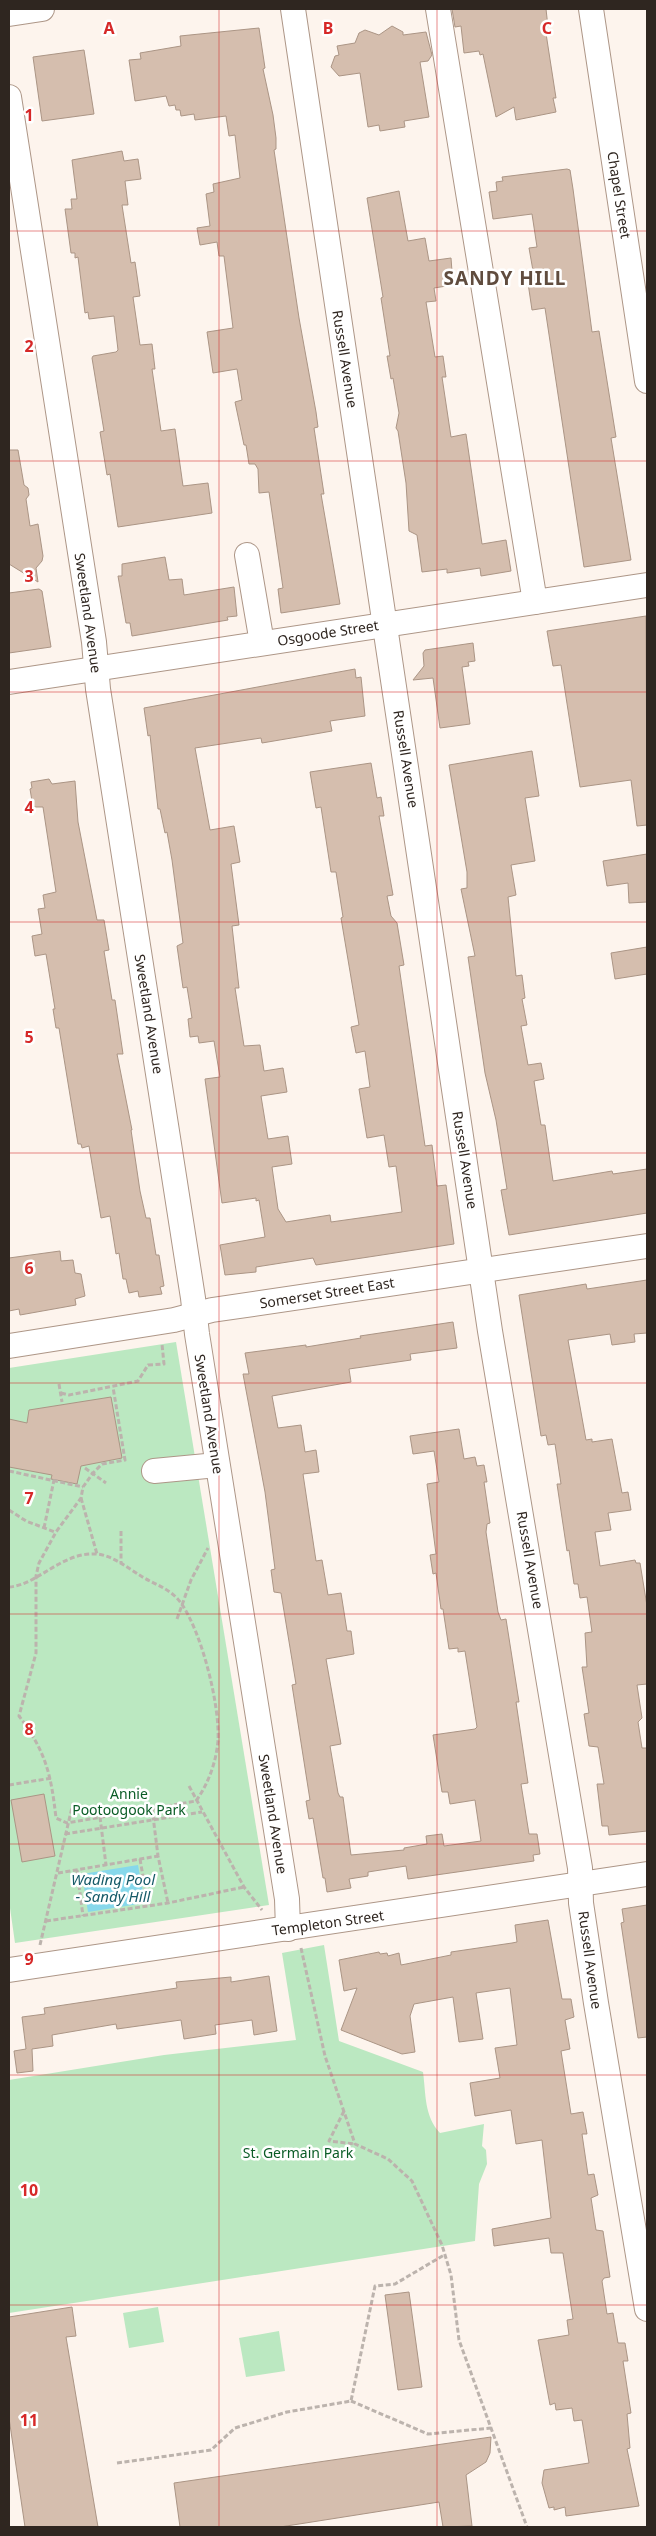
<svg xmlns="http://www.w3.org/2000/svg" width="656" height="2536" viewBox="0 0 656 2536" font-family="'Noto Sans',sans-serif">
  <style>
    .green { fill: #bbe8c1 }
    .water { fill: #87d8eb }
    .building { fill: #d5beae; stroke: #ab9585 }
    .lines { fill: none; stroke-linecap: round; stroke-linejoin: round }
    .minor-casing { stroke: #ad9687; stroke-width: 26 }
    .path { stroke: #bcb3ad; stroke-width: 3; stroke-dasharray: 5 2.5; stroke-linecap: butt }
    .minor { stroke: #fff; stroke-width: 24 }
    .grid { fill: none; stroke: #d62828; stroke-width: 1; stroke-opacity: 0.55 }
    .labels { text-anchor: middle; stroke-width: 5; stroke-linejoin: round; paint-order: stroke }
    .street-label { font-size: 14px; fill: #2f2620; stroke: #fff }
    .park-label { font-size: 14px; fill: #0a5c26; stroke: #fff }
    .water-label { font-size: 15px; font-style: italic; fill: #165a68; stroke: #fff }
    .district-label { font-size: 19px; font-weight: bold; letter-spacing: 1px; fill: #604c3e; stroke: #fff }
    .grid-label { font-size: 16px; text-anchor: middle; font-weight: bold; fill: #d62828; stroke: #fff; stroke-width: 5; stroke-linejoin: round; paint-order: stroke }
  </style>
  <rect width="100%" height="100%" fill="#fdf4ed"/>
  <g class="green">
    <polygon points="176,1342 269,1905 15,1943 9,1901 9,1368"/>
    <path d="M324 1945 339 2041 423 2072C426 2094 424 2116 440 2133L484 2124 482 2146 486 2150 487 2164 479 2184 475 2241 9 2313V2080L164 2055 296 2040 282 1953Z"/>
    <polygon points="158,2307 164,2342 129,2348 123,2313"/>
    <polygon points="279,2331 285,2371 246,2377 239,2338"/>
  </g>
  <polygon class="water" points="138,1865 145,1903 88,1912 82,1874"/>
  <g class="building">
    <polygon points="452,9 546,9 548,27 545,27 556,98 553,98 556,112 516,120 514,107 496,117 483,54 480,55 479,51 464,53 461,26 455,27"/>
    <polygon points="392,26 403,32 403,35 426,32 432,55 428,61 420,62 429,117 404,121 405,127 380,131 379,125 368,127 360,73 339,76 331,67 335,56 339,55 337,46 355,43 359,33 365,30 379,35"/>
    <polygon points="259,28 265,68 263,69 273,115 276,138 276,149 274,150 299,318 316,412 318,427 314,428 324,494 321,494 340,604 281,613 278,589 283,588 269,492 259,493 258,469 255,464 249,464 246,445 244,445 235,402 242,400 237,369 213,373 207,332 233,328 224,256 219,256 217,242 200,245 197,228 210,226 206,194 214,192 213,184 240,178 235,135 229,136 226,116 195,120 194,114 181,116 180,110 176,110 175,105 169,106 166,96 135,101 129,60 141,59 140,53 181,46 180,36"/>
    <polygon points="84,50 94,114 42,121 33,57"/>
    <polygon points="122,151 124,161 138,159 141,179 125,181 128,205 122,205 131,263 135,262 140,296 133,297 140,345 152,344 155,369 152,369 161,431 175,429 183,486 208,483 212,513 118,527 110,474 107,475 100,432 104,431 92,358 93,356 116,352 118,350 114,316 89,319 88,312 85,313 78,257 75,258 75,253 71,253 65,209 72,209 71,199 77,199 72,160"/>
    <polygon points="567,169 570,170 573,189 592,332 599,331 616,437 611,438 631,560 584,567 545,308 532,310 528,283 535,282 529,248 537,247 532,214 493,219 489,192 497,191 496,182 503,181 502,177"/>
    <polygon points="399,191 408,241 425,238 429,261 451,258 453,285 434,288 436,301 426,302 435,357 443,356 446,377 442,377 451,437 466,434 482,544 506,540 511,571 481,576 480,568 447,573 447,569 422,572 417,535 409,531 406,483 398,431 396,428 399,413 393,378 391,379 387,356 390,356 381,298 383,297 367,198"/>
    <polygon points="9,450 18,450 24,485 28,488 29,495 26,499 30,526 38,524 43,556 42,561 36,568 38,582 9,564"/>
    <polygon points="165,557 169,580 182,579 184,595 234,587 237,616 227,617 228,620 132,636 130,623 126,623 118,576 122,576 122,564"/>
    <polygon points="39,589 42,591 51,647 9,653 9,593"/>
    <polygon points="646,616 647,825 637,826 631,780 580,787 561,665 553,666 547,631"/>
    <polygon points="473,643 475,661 468,662 469,666 462,667 470,724 440,728 433,678 413,680 424,666 423,653 425,650"/>
    <polygon points="355,669 356,678 361,677 365,716 330,721 332,731 315,734 262,743 261,738 195,748 210,830 234,826 240,862 231,864 239,925 232,926 239,988 235,988 244,1046 260,1045 264,1071 283,1068 287,1092 261,1096 268,1139 288,1136 292,1164 272,1167 278,1209 286,1222 330,1215 331,1222 402,1212 396,1166 389,1167 384,1135 367,1138 359,1089 370,1087 365,1051 356,1053 351,1027 359,1025 341,918 343,917 336,872 331,872 321,807 316,808 310,772 371,763 377,798 381,797 384,816 379,816 393,895 387,896 391,916 397,923 404,965 399,966 425,1146 432,1145 437,1186 446,1185 454,1244 316,1265 313,1258 256,1267 256,1272 225,1275 220,1245 265,1237 259,1200 256,1201 256,1198 222,1203 205,1079 220,1077 214,1041 199,1043 198,1036 190,1037 188,1019 192,1018 187,987 183,988 177,946 183,943 172,860 167,832 165,833 160,809 158,809 150,735 148,736 144,708"/>
    <polygon points="532,751 539,796 525,798 535,861 511,865 516,895 508,897 516,976 522,975 525,998 522,999 527,1025 521,1026 528,1065 541,1063 544,1079 534,1081 541,1125 545,1125 553,1181 612,1171 613,1174 647,1169 647,1213 509,1235 501,1190 507,1189 496,1120 485,1073 468,957 475,956 461,889 467,888 467,872 449,765"/>
    <polygon points="49,779 52,784 75,781 78,822 97,920 104,920 109,950 104,951 112,1000 115,1000 123,1054 117,1054 132,1130 131,1130 140,1191 146,1218 150,1218 156,1255 159,1255 164,1286 160,1287 162,1294 139,1297 138,1291 129,1293 126,1279 123,1279 119,1253 116,1254 110,1216 101,1218 89,1146 82,1148 81,1144 78,1144 59,1028 56,1028 53,1009 55,1009 47,960 46,954 35,956 32,936 42,934 38,909 45,908 43,895 56,892 43,807 33,807 30,789 32,788 31,782"/>
    <polygon points="647,854 647,902 629,903 628,883 607,886 603,861"/>
    <polygon points="647,947 647,974 615,979 611,953"/>
    <polygon points="60,1251 61,1261 73,1260 75,1273 81,1274 85,1296 75,1299 76,1305 20,1315 19,1309 9,1311 9,1258"/>
    <polygon points="647,1280 647,1333 634,1334 635,1342 612,1345 610,1334 568,1340 586,1440 592,1439 592,1442 612,1439 622,1493 628,1492 631,1510 608,1513 611,1530 595,1532 600,1566 635,1560 636,1563 640,1563 647,1606 647,1684 637,1685 642,1718 638,1722 642,1748 647,1748 647,1831 609,1835 608,1826 602,1826 597,1784 604,1784 598,1747 589,1746 584,1714 589,1713 582,1667 587,1667 585,1633 592,1632 587,1597 580,1598 578,1584 574,1584 569,1550 567,1551 557,1484 561,1484 555,1444 548,1445 546,1435 541,1436 519,1295 586,1284 587,1289"/>
    <polygon points="453,1322 457,1348 410,1354 411,1360 349,1369 351,1382 272,1396 278,1428 301,1425 305,1452 316,1450 319,1472 303,1474 316,1561 322,1560 328,1595 341,1593 347,1631 351,1631 354,1654 326,1659 341,1744 330,1746 338,1793 340,1797 343,1797 351,1855 404,1850 404,1848 427,1844 426,1836 442,1834 444,1846 481,1841 475,1800 450,1804 448,1792 442,1792 433,1735 475,1729 477,1727 465,1651 458,1652 458,1648 449,1649 443,1609 441,1609 436,1573 433,1574 430,1555 436,1554 427,1484 439,1482 434,1451 413,1454 410,1436 459,1429 464,1459 475,1457 477,1466 484,1465 487,1482 484,1482 490,1523 487,1524 486,1532 498,1612 501,1620 506,1619 519,1702 516,1702 528,1783 521,1784 529,1834 537,1834 540,1854 533,1855 534,1861 408,1879 406,1866 368,1872 368,1876 349,1879 351,1888 327,1892 325,1878 323,1878 313,1818 309,1819 306,1801 310,1800 292,1685 296,1684 281,1593 274,1592 271,1570 275,1569 265,1492 243,1374 249,1374 245,1353 306,1345 306,1347 361,1338 360,1336"/>
    <polygon points="111,1397 122,1458 81,1466 77,1484 51,1479 52,1475 9,1467 9,1419 27,1423 29,1410"/>
    <polygon points="44,1794 55,1856 22,1862 11,1800"/>
    <polygon points="647,1905 647,2037 638,2038 621,1923 624,1922 622,1909"/>
    <polygon points="548,1920 562,1999 571,1999 574,2017 565,2020 570,2049 561,2051 571,2114 583,2112 587,2134 582,2134 588,2175 594,2174 598,2195 591,2198 596,2230 603,2231 610,2277 604,2278 602,2281 607,2314 613,2313 618,2343 625,2343 628,2361 623,2361 631,2413 627,2414 630,2448 627,2449 639,2506 566,2516 565,2507 554,2510 554,2507 549,2508 542,2483 544,2470 589,2463 582,2420 574,2421 572,2408 556,2410 555,2403 550,2405 538,2340 569,2335 567,2320 573,2319 563,2253 551,2253 549,2238 494,2246 492,2229 551,2218 542,2140 516,2144 511,2110 475,2116 470,2083 500,2078 495,2048 517,2045 510,1988 476,1993 483,2039 459,2042 453,1997 414,2004 410,2016 415,2052 402,2054 341,2030 357,1988 344,1991 339,1960 379,1952 380,1954 387,1953 388,1956 399,1953 401,1965 451,1955 451,1952 512,1943 517,1942 515,1925"/>
    <polygon points="269,1976 277,2031 254,2035 252,2020 215,2025 216,2034 184,2039 181,2020 117,2029 116,2024 52,2035 53,2046 32,2049 33,2071 17,2073 14,2051 26,2049 22,2017 45,2014 44,2008 177,1988 176,1982 231,1977 231,1982"/>
    <polygon points="409,2292 422,2387 398,2390 385,2295"/>
    <polygon points="72,2307 76,2336 66,2337 98,2527 25,2527 9,2418 9,2317"/>
    <polygon points="491,2437 490,2453 486,2462 466,2475 472,2526 443,2527 439,2502 280,2527 180,2527 174,2483"/>
  </g>
  <g class="lines">
    <g class="minor-casing">
      <g id="minor">
        <polyline points="293,9 490,1331 580,1868 581,1903 596,2003 647,2309"/>
        <polyline points="438,9 535,602"/>
        <polyline points="591,9 647,381"/>
        <polyline points="9,14 42,9"/>
        <polyline points="9,97 94,642 98,689 193,1298 197,1334 287,1899 288,1929"/>
        <polyline points="247,555 262,643"/>
        <polyline points="9,682 647,585"/>
        <polyline points="9,1346 174,1320 212,1310 647,1246"/>
        <polyline points="154,1471 217,1465"/>
        <polyline points="9,1970 647,1874"/>
      </g>
    </g>
    <g class="path">
      <polyline points="59,1384 62,1402"/>
      <polyline points="61,1393 69,1395 138,1381 148,1365 164,1364 162,1344"/>
      <polyline points="85,1468 106,1483"/>
      <polyline points="9,1471 83,1487"/>
      <polyline points="81,1498 97,1554"/>
      <polyline points="9,1510 26,1521 55,1532"/>
      <polyline points="44,1528 54,1480"/>
      <polyline points="121,1531 121,1563"/>
      <path d="M9 1587C38 1585 61 1552 96 1554 112 1555 128 1568 141 1576 155 1585 170 1588 181 1603 202 1633 220 1705 218 1741 216 1763 208 1784 196 1801L67 1823 56 1818C51 1774 46 1752 19 1716L36 1653V1576L39 1563 56 1532 81 1498 83 1487 93 1473 102 1464 125 1460 113 1387"/>
      <polyline points="177,1619 191,1580 208,1548"/>
      <polyline points="9,1785 52,1778"/>
      <polyline points="189,1786 244,1887 262,1910"/>
      <polyline points="152,1808 158,1856 168,1903"/>
      <polyline points="100,1817 106,1865"/>
      <polyline points="65,1834 202,1812"/>
      <polyline points="140,1859 148,1905"/>
      <polyline points="77,1870 83,1916"/>
      <polyline points="58,1873 158,1856"/>
      <polyline points="46,1921 168,1903 244,1887"/>
      <polyline points="40,1945 73,1803"/>
      <polyline points="301,1948 325,2056 355,2144 388,2159 412,2181 442,2245 451,2275 459,2340 527,2527"/>
      <polyline points="344,2111 329,2141 355,2144"/>
      <polyline points="351,2401 428,2434 491,2428"/>
      <polyline points="117,2463 211,2450 235,2428 287,2412 351,2401 375,2286 395,2284 444,2255"/>
    </g>
    <use href="#minor" class="minor"/>
  </g>
  <path class="grid" d="M219 9V2527M437 9V2527M9 231H647M9 461H647M9 692H647M9 922H647M9 1153H647M9 1383H647M9 1614H647M9 1844H647M9 2075H647M9 2305H647"/>
  <g class="labels">
    <g class="street-label">
      <text transform="translate(619 195) rotate(81)" y="5">Chapel Street</text>
      <text transform="translate(345 359) rotate(81)" y="5">Russell Avenue</text>
      <text transform="translate(88 613) rotate(82)" y="5">Sweetland Avenue</text>
      <text transform="translate(328 633) rotate(-9)" y="5">Osgoode Street</text>
      <text transform="translate(406 759) rotate(81)" y="5">Russell Avenue</text>
      <text transform="translate(149 1014) rotate(81)" y="5">Sweetland Avenue</text>
      <text transform="translate(465 1160) rotate(81)" y="5">Russell Avenue</text>
      <text transform="translate(327 1293) rotate(-9)" y="5">Somerset Street East</text>
      <text transform="translate(209 1414) rotate(81)" y="5">Sweetland Avenue</text>
      <text transform="translate(530 1560) rotate(80)" y="5">Russell Avenue</text>
      <text transform="translate(273 1814) rotate(81)" y="5">Sweetland Avenue</text>
      <text transform="translate(328 1923) rotate(-8)" y="5">Templeton Street</text>
      <text transform="translate(590 1960) rotate(82)" y="5">Russell Avenue</text>
    </g>
    <g class="park-label">
      <text x="129" y="1799">Annie<tspan x="129" dy="16">Pootoogook Park</tspan></text>
      <text x="298" y="2158">St. Germain Park</text>
    </g>
    <g class="water-label">
      <text x="113" y="1885">Wading Pool<tspan x="113" dy="17">- Sandy Hill</tspan></text>
    </g>
    <g class="district-label">
      <text x="505" y="285">SANDY HILL</text>
    </g>
  </g>
  <g class="grid-label">
    <text x="109" y="34">A</text>
    <text x="328" y="34">B</text>
    <text x="547" y="34">C</text>
    <text x="29" y="121">1</text>
    <text x="29" y="352">2</text>
    <text x="29" y="582">3</text>
    <text x="29" y="813">4</text>
    <text x="29" y="1043">5</text>
    <text x="29" y="1274">6</text>
    <text x="29" y="1504">7</text>
    <text x="29" y="1735">8</text>
    <text x="29" y="1965">9</text>
    <text x="29" y="2196">10</text>
    <text x="29" y="2426">11</text>
  </g>
  <rect width="656" height="2536" fill="none" stroke="#2f2620" stroke-width="20"/>
</svg>
